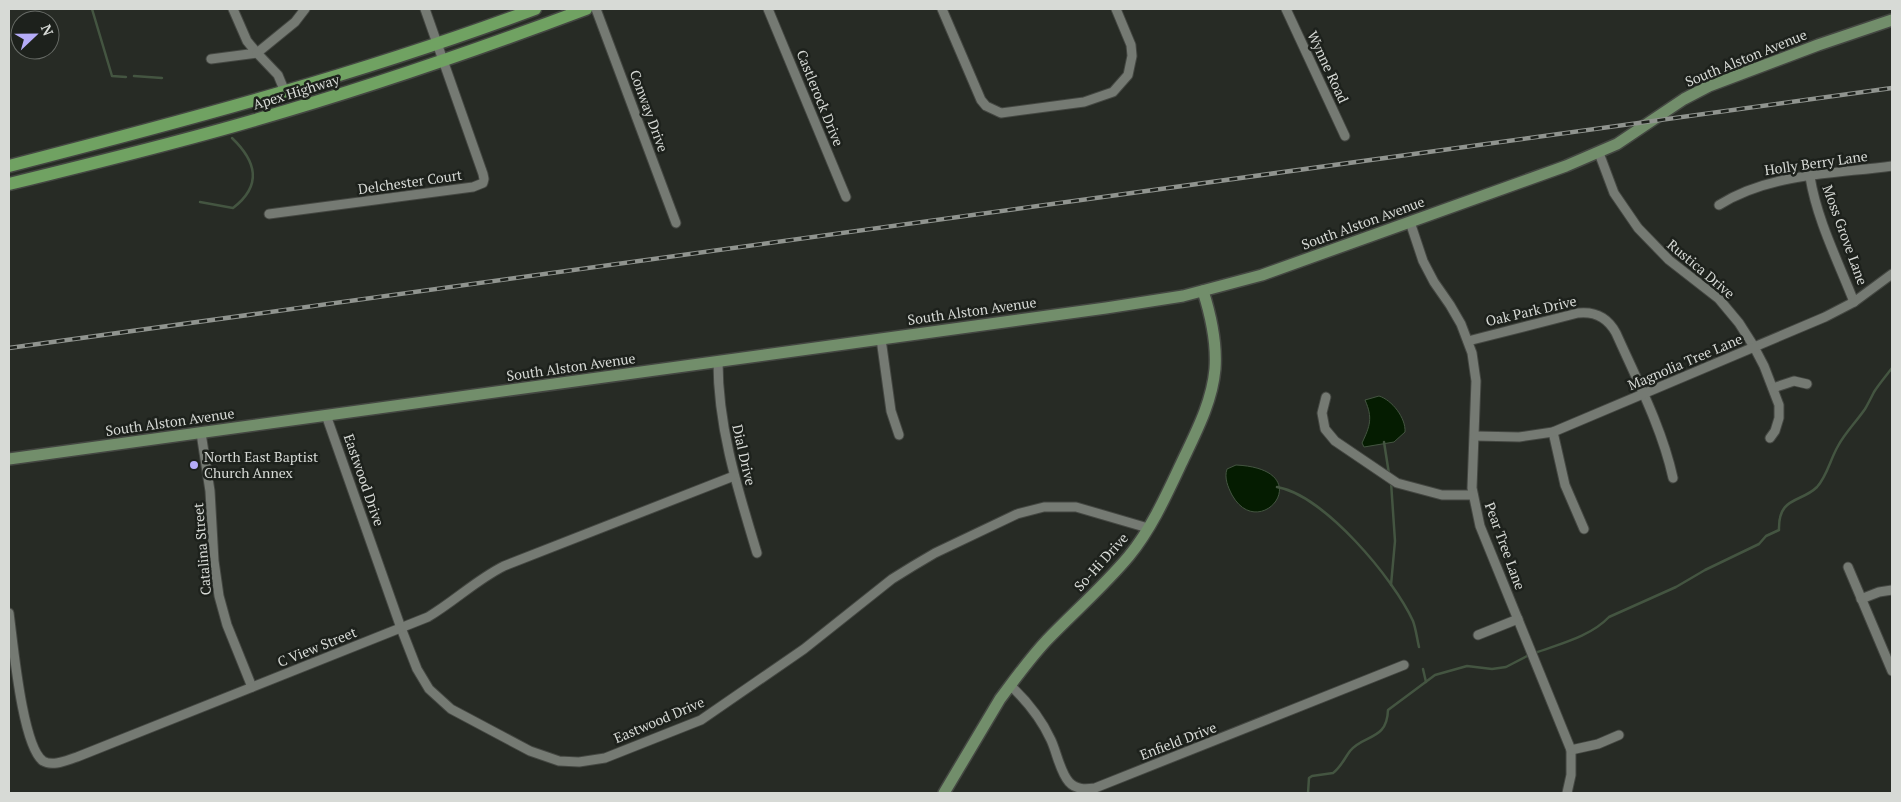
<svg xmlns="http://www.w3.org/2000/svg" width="1901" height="802" viewBox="0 0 1901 802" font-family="'PT Serif',serif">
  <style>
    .water { fill: #051c01; stroke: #445541 }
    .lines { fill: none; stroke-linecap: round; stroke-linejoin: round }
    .stream { stroke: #445541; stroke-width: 2.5 }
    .street-casing { stroke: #444742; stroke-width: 11 }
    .secondary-casing { stroke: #444742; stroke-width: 14 }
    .primary-casing { stroke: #444742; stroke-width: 15 }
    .street { stroke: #757a73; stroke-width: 9 }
    .secondary { stroke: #728e6b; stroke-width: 11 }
    .primary { stroke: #70a262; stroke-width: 12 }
    .rail-casing { stroke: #90948f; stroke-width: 4.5 }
    .rail { stroke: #1d211c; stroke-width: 2.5; stroke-dasharray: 8; stroke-linecap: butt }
    .poi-dot { fill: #b5acf8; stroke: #1d211c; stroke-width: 2 }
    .labels { text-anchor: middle; stroke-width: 5; stroke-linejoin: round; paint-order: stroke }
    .street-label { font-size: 14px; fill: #d7dad6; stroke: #1d211c }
    .poi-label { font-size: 14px; fill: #d7dad6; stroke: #1d211c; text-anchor: start }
  </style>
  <rect width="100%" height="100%" fill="#272b25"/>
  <g class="water">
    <path d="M1379 396C1392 400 1406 418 1405 432L1394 442 1364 447 1362 443C1370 426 1373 418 1365 400Z"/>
    <path d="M1236 465C1321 469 1260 545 1232 495 1228 487 1224 478 1227 469Z"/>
  </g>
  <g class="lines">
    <g class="stream">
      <polyline points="92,9 112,76 126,77"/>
      <polyline points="134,76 162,78"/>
      <path d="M200 202 233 208C263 185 256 161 232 138"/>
      <polyline points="1384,442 1389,474"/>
      <polyline points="1391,482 1395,541 1391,585"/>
      <path d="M1277 487C1324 495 1394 579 1413 621 1416 629 1417 639 1419 647"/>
      <path d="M1535 653C1559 644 1590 637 1609 617L1676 587 1705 570 1759 544 1766 536 1779 530C1778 496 1801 503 1817 487 1827 476 1830 460 1838 446 1845 433 1856 422 1865 409 1868 404 1871 398 1874 392 1879 384 1886 376 1892 368"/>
      <polyline points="1423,669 1426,682"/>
      <path d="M1308 793 1309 778 1312 776 1333 773C1341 767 1344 759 1350 751 1364 734 1387 741 1388 710L1435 675 1467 666 1492 669 1506 667 1529 655"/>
    </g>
    <g class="street-casing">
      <g id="street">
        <polyline points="596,9 676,223"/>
        <polyline points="768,9 846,197"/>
        <polyline points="942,9 981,100 986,106 1001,113 1084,102 1113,92 1128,75 1132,56 1131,45 1116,9"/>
        <polyline points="1286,9 1345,136"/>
        <polyline points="211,59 257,53 247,41 233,9"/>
        <polyline points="285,92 278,75 257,53 295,22 305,9"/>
        <polyline points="1599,153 1614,193 1638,228 1669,260 1719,299 1739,323 1753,345 1764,366 1779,405 1779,418 1775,431 1770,438"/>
        <path d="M1810 177C1817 220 1838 261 1854 302"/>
        <path d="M1719 205C1770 173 1834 174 1892 166"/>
        <polyline points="269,214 473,187 483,183 484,179 483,174 425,9"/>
        <polyline points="1410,222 1423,261 1434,282 1450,305 1461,324 1472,353 1476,381 1472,488 1480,526 1571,750 1571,775 1567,793"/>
        <polyline points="881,339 891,411 899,435"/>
        <path d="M1468 341 1578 313C1596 311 1608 318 1616 333 1637 380 1662 428 1673 478"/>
        <path d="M718 362C718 428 738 490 757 553"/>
        <polyline points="1773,388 1794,381 1807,384"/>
        <polyline points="1326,397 1322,413 1325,429 1335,441 1397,483 1442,495 1473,495"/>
        <polyline points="326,415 401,628 417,669 429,689 451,709 530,751 559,761 579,762 605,758 701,720 804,649 892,579 913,566 935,553 1017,514 1044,507 1076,507 1148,528"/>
        <polyline points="1553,432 1565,485 1584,529"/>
        <polyline points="201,433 210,491 214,561 219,596 227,625 252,687"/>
        <polyline points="1475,436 1519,437 1553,432 1825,317 1854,302 1892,274"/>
        <polyline points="1848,567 1892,671"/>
        <polyline points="1861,599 1879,592 1892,590"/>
        <path d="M9 613C13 641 22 746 43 761 53 767 67 760 77 757L428 617C455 601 476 580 504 566L734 476"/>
        <polyline points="1478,635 1518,619"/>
        <path d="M1010 685C1028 702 1041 718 1051 740 1057 753 1060 772 1069 782 1076 790 1086 789 1095 788L1404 665"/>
        <polyline points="1571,750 1598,744 1619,735"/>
      </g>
    </g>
    <g class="secondary-casing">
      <g id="secondary">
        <polyline points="9,459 1106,308 1183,296 1262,275 1566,166 1617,144 1684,99 1709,86 1818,45 1892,20"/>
        <path d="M944 793 1000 699C1015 679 1030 658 1047 640 1074 612 1104 586 1129 556 1151 529 1166 496 1181 464 1195 434 1212 403 1215 369 1217 342 1211 316 1203 291"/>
      </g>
    </g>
    <g class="primary-casing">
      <g id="primary">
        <path d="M9 166C188 120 361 74 535 9"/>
        <path d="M9 184C91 164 173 144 255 120 367 88 477 50 586 9"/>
      </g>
    </g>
    <use href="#street" class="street"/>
    <use href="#secondary" class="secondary"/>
    <use href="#primary" class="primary"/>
    <g class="rail-casing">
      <polyline id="rail" points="9,348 1892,88"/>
    </g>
    <use href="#rail" class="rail"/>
  </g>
  <circle class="poi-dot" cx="194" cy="465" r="5"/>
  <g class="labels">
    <g class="street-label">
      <text transform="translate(1746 58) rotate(-22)" y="5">South Alston Avenue</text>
      <text transform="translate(1328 67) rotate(65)" y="5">Wynne Road</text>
      <text transform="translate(296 92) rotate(-17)" y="5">Apex Highway</text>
      <text transform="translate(820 98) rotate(68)" y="5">Castlerock Drive</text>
      <text transform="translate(649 111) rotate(70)" y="5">Conway Drive</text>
      <text transform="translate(1816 163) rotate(-8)" y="5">Holly Berry Lane</text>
      <text transform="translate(410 182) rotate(-8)" y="5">Delchester Court</text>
      <text transform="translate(1363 223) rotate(-20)" y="5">South Alston Avenue</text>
      <text transform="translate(1845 235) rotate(70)" y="5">Moss Grove Lane</text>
      <text transform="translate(1701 269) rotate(40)" y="5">Rustica Drive</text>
      <text transform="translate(972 311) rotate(-8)" y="5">South Alston Avenue</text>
      <text transform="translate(1531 311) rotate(-13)" y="5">Oak Park Drive</text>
      <text transform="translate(1685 362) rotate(-23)" y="5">Magnolia Tree Lane</text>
      <text transform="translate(571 367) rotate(-8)" y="5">South Alston Avenue</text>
      <text transform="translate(170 422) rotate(-8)" y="5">South Alston Avenue</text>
      <text transform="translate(744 455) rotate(77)" y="5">Dial Drive</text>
      <text transform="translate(364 480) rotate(71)" y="5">Eastwood Drive</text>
      <text transform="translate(1505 546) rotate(70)" y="5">Pear Tree Lane</text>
      <text transform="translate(202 549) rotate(-95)" y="5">Catalina Street</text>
      <text transform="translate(1101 562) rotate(-48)" y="5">So-Hi Drive</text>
      <text transform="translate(317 647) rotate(-22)" y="5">C View Street</text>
      <text transform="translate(659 720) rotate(-23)" y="5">Eastwood Drive</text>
      <text transform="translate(1178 741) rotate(-21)" y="5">Enfield Drive</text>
    </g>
    <g class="poi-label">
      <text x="204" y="462">North East Baptist<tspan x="204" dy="16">Church Annex</tspan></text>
    </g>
  </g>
  <rect width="1901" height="802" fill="none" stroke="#d7dad6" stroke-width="20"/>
  <g transform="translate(35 35) rotate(68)"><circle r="24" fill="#1d211c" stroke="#676b66"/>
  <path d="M0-4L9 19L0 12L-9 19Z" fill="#b5acf8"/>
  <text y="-8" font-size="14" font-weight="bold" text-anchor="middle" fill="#d7dad6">N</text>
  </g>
</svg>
